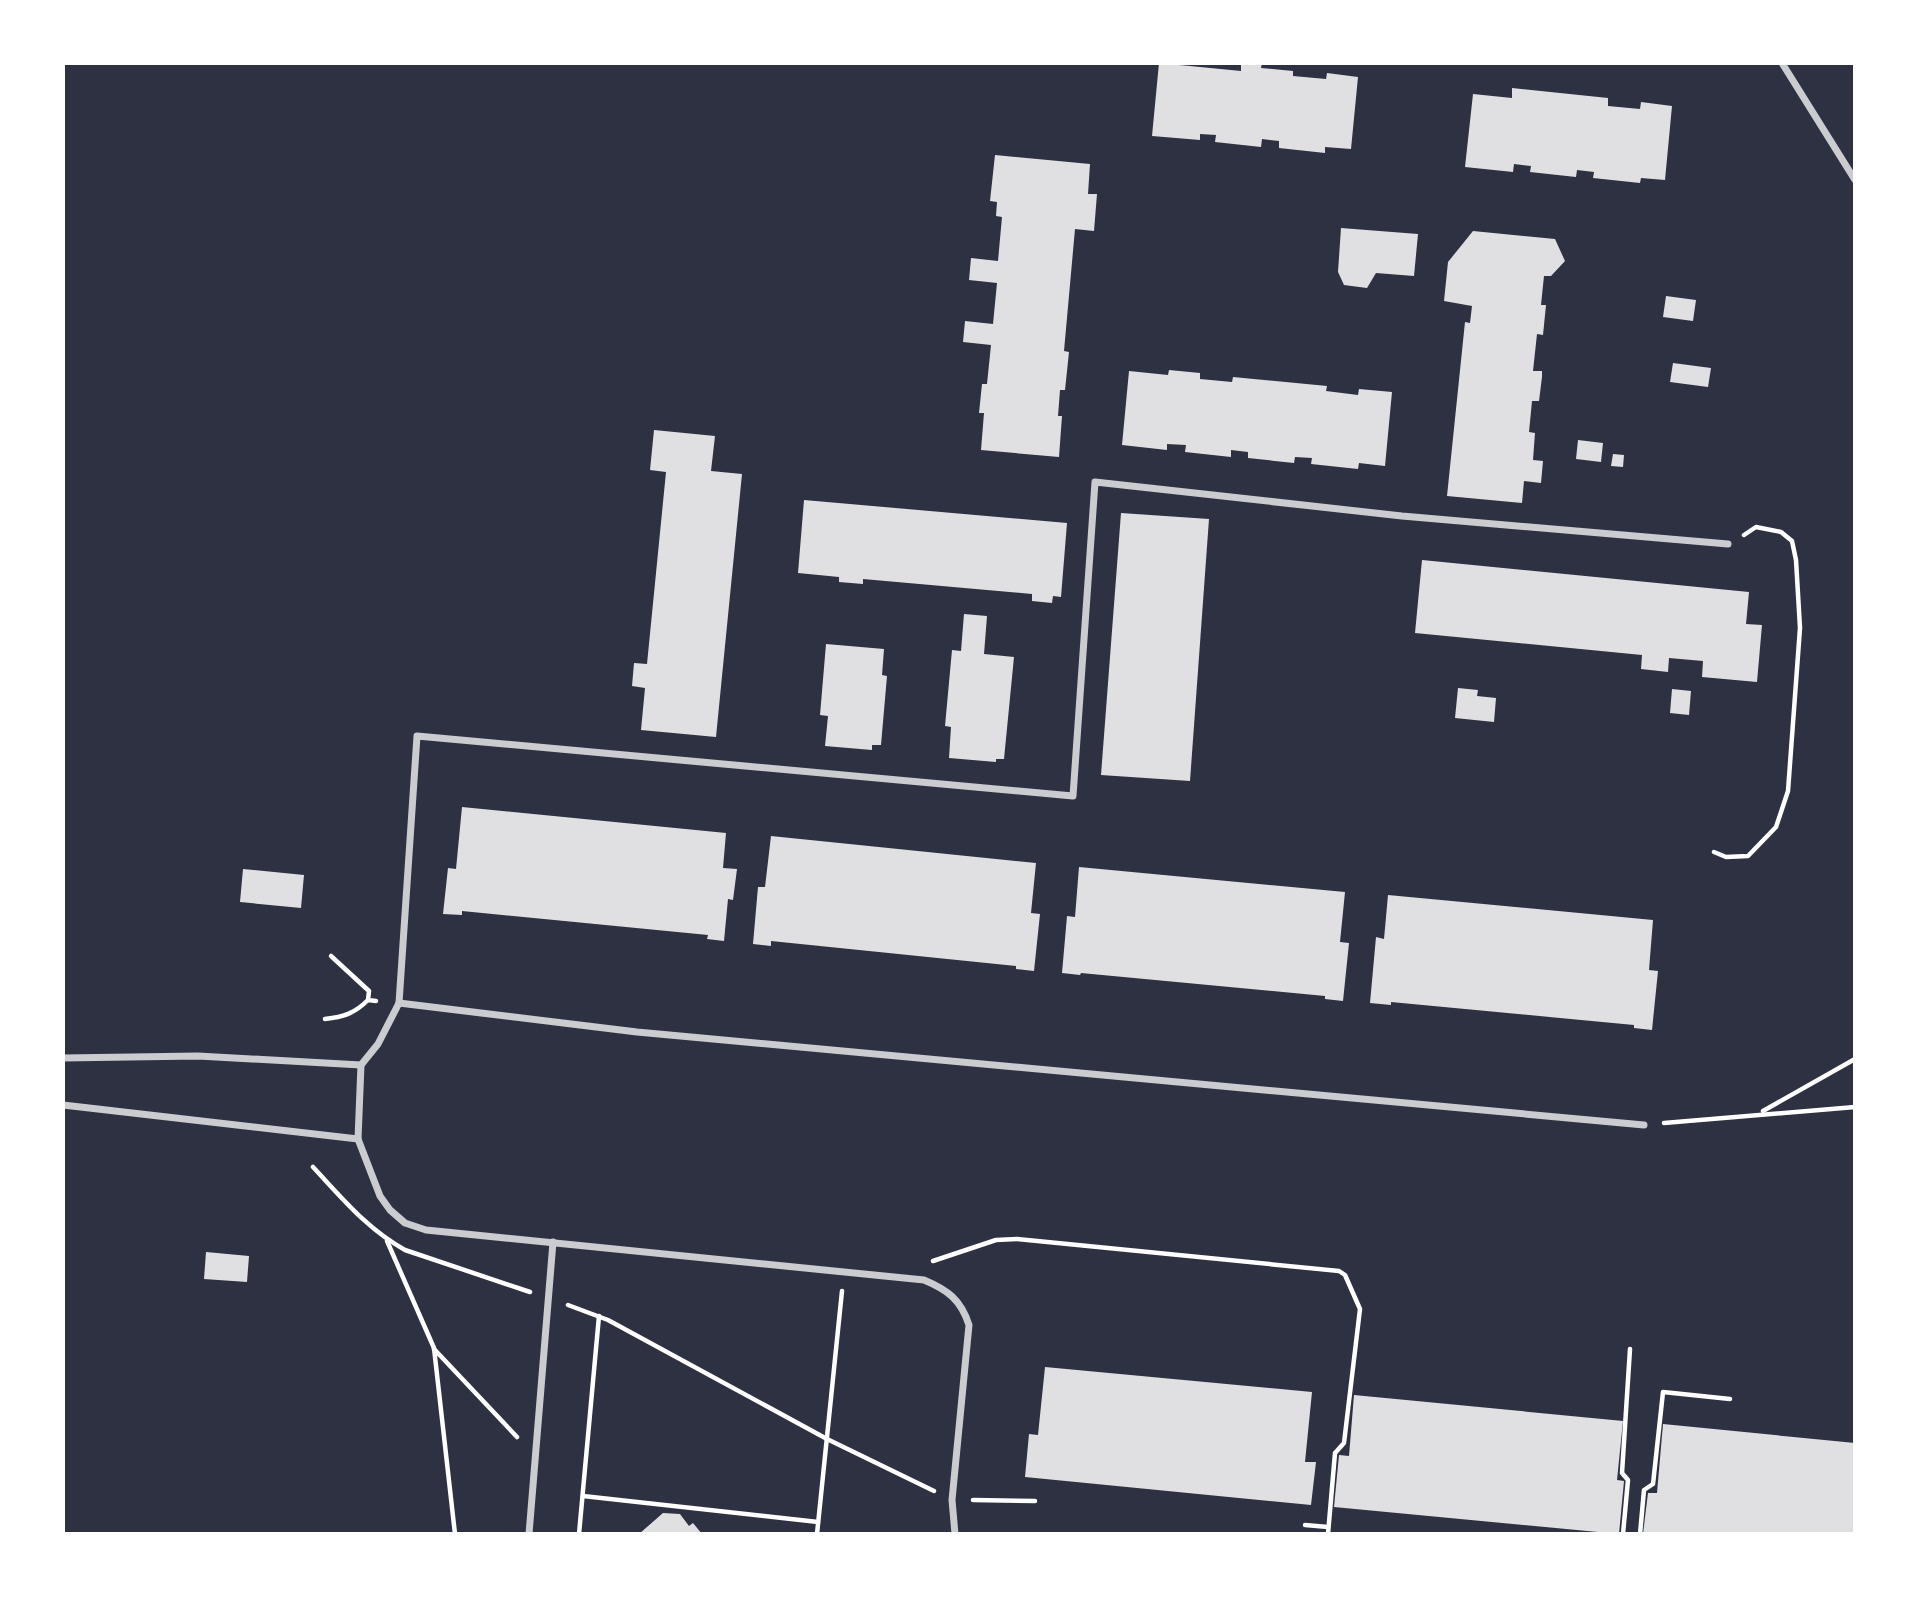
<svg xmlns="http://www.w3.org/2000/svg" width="1918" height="1597" viewBox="0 0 1918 1597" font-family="Montserrat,sans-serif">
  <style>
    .building { fill: #e0e0e3 }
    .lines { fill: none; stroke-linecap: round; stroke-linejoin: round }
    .path { stroke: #fff; stroke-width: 4.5 }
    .minor { stroke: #caccd0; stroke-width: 7 }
  </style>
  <rect width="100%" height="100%" fill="#2d3142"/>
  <g class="building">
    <polygon points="1159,63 1241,71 1241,63 1262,63 1261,68 1293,71 1293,76 1326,79 1327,73 1358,77 1351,149 1325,147 1325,153 1279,148 1279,141 1262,139 1261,147 1215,142 1216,135 1200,134 1200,140 1152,136"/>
    <polygon points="1512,88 1608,98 1608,106 1640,109 1641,102 1672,106 1665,180 1641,178 1640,183 1593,178 1594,172 1577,170 1576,177 1530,172 1531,166 1514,164 1513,172 1465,167 1473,94 1512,98"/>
    <polygon points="995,155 1090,164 1088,194 1097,194 1094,231 1075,229 1064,351 1069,352 1065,390 1060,390 1058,416 1062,416 1059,457 981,450 984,413 979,413 982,384 987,384 991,345 963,342 965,321 993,324 997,283 969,280 971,258 998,261 1002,217 996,216 997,202 990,201"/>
    <polygon points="1341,228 1418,234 1414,276 1376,273 1367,288 1344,285 1338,272"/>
    <polygon points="1473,231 1555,239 1565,261 1551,276 1544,276 1541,305 1546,305 1543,335 1537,334 1533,371 1542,371 1542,377 1539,401 1532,401 1529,432 1535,433 1533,460 1543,461 1541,483 1524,481 1522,503 1447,496 1465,322 1470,323 1472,306 1444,301 1448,262"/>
    <polygon points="1666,296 1696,300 1693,321 1663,317"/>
    <polygon points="1673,363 1711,368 1708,387 1670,382"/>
    <polygon points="1169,370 1200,373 1200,379 1232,382 1233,377 1327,386 1326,391 1358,395 1359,389 1392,392 1385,466 1359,463 1358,469 1311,464 1312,458 1295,457 1294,463 1248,458 1248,452 1231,450 1231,457 1185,452 1186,445 1167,444 1167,450 1122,445 1129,371 1168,375"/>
    <polygon points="654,430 715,436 711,471 742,474 716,737 641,730 645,688 632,686 634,663 647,664 666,472 650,470"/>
    <polygon points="1578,440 1603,443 1601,462 1576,459"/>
    <polygon points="1613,454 1624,455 1623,467 1611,466"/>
    <polygon points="804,500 1067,523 1061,597 1053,596 1052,603 1032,601 1032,594 863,579 863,584 839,582 839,577 798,573"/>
    <polygon points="1121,513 1209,519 1190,781 1101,775"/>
    <polygon points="1422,560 1749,592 1746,624 1762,625 1757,682 1702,677 1703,661 1669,658 1668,672 1641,669 1642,655 1415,633"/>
    <polygon points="964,614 987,616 984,654 1014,657 1004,759 996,759 996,762 949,758 951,727 945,726 952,650 961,651"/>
    <polygon points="826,644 884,649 882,675 887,676 881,745 872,745 872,750 825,746 828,716 820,715"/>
    <polygon points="1458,688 1478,690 1477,696 1496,698 1494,722 1455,718"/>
    <polygon points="1672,689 1691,691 1689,715 1670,713"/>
    <polygon points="462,807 726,833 723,868 737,869 733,900 728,899 724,941 707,939 708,935 462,911 462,915 443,914 448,868 456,869"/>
    <polygon points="771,836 1036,863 1031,913 1040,914 1034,971 1016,969 1016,966 771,941 771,946 753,944 758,887 765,887"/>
    <polygon points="1079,867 1345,892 1340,942 1349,943 1343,1001 1325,999 1325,996 1081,973 1080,975 1062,973 1067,916 1075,917"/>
    <polygon points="243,869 304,875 301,908 240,902"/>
    <polygon points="1388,895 1653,920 1649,970 1658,971 1652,1030 1634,1028 1634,1025 1391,1002 1391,1005 1370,1003 1376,937 1384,939"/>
    <polygon points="206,1252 249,1256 247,1282 204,1279"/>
    <polygon points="1045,1367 1312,1392 1305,1462 1316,1462 1311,1505 1025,1477 1029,1434 1038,1435"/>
    <polygon points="1354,1395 1623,1421 1617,1480 1624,1481 1619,1534 1334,1507 1339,1455 1349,1456"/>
    <polygon points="1663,1424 1855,1443 1855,1534 1643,1534 1648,1493 1657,1493"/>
    <polygon points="663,1513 680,1514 689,1526 693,1523 702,1534 639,1534"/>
  </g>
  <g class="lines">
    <g class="path">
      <polyline points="1714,852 1726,857 1748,856 1776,827 1788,791 1800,628 1796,560 1792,541 1781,532 1756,527 1744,535"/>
      <polyline points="331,956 369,991 368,1000 376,1001"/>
      <path d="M325 1019C344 1017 355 1013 368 1000"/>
      <polyline points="1763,1111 1855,1059"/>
      <polyline points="1664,1123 1855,1107"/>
      <path d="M313 1167C342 1198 367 1229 405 1250L530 1292"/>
      <polyline points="387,1241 434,1348 455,1534"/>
      <polyline points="933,1261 996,1240 1017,1239 1339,1271 1345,1275 1360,1309 1344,1443 1335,1453 1328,1534"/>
      <polyline points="568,1305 608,1320 827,1439 934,1491"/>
      <polyline points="434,1349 517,1437"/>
      <polyline points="583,1496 818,1522"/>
      <polyline points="973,1500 1035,1501"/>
      <polyline points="1305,1525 1328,1527"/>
      <polyline points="579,1534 599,1316"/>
      <polyline points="817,1534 842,1291"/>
      <polyline points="1623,1534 1628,1480 1622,1473 1630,1349"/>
      <polyline points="1640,1534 1644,1490 1653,1484 1663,1392 1730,1399"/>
    </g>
    <g class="minor">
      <polyline points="1782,63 1855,180"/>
      <polyline points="399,1003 637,1032 1644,1125"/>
      <polyline points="63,1058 198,1056 361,1065"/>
      <polyline points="63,1105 358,1139"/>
      <polyline points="529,1534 553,1242"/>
      <path d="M955 1534 952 1500 969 1325C961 1300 948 1290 924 1280L426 1230 405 1223 390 1210 380 1196 358 1139 361 1065 378 1044 399 1003 417 736 1073 796 1095 482 1402 516 1728 544"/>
    </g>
  </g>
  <rect width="1918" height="1597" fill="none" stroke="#ffffff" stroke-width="130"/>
</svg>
